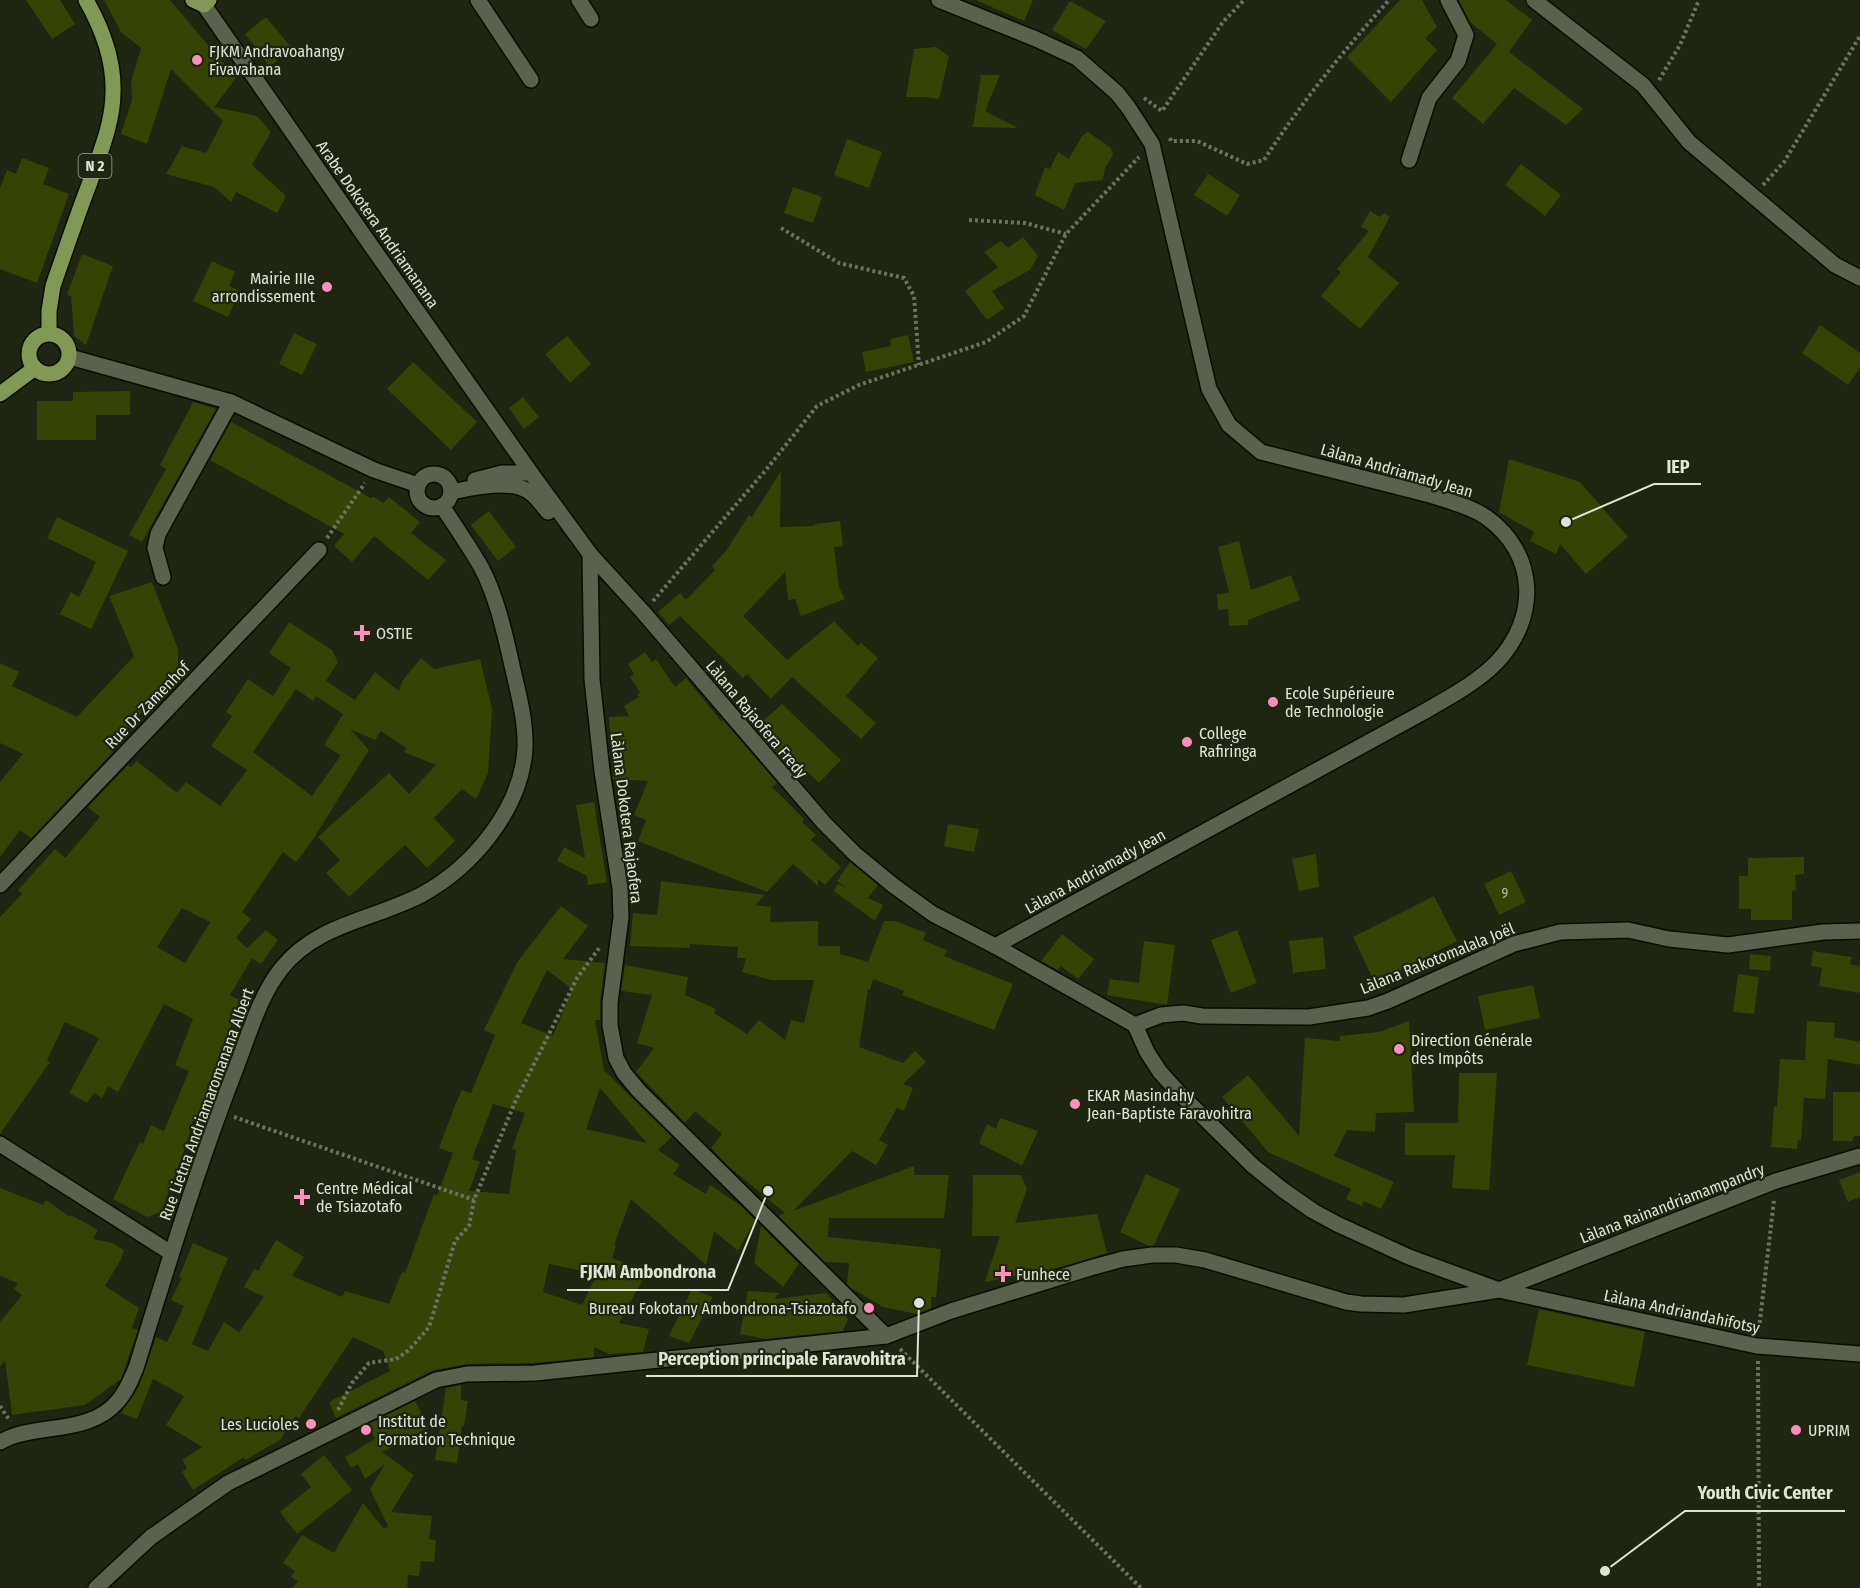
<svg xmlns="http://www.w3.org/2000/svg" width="1860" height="1588" viewBox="0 0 1860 1588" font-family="'Fira Sans Condensed',sans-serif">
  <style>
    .building { fill: #334404; fill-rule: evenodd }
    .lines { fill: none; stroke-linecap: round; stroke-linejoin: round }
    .minor-casing { stroke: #080e00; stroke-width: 18 }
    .major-casing { stroke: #080e00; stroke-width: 18 }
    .path { stroke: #6c7261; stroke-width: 4; stroke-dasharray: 3 3; stroke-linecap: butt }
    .minor { stroke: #59624c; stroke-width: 15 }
    .major { stroke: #829955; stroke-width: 15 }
    .poi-dot { fill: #fe8ebb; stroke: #1e2511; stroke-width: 2 }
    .labels { text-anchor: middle; stroke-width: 4.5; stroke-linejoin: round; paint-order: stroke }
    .number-label { font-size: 14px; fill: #b3bba2 }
    .shield { fill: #1e2511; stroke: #a4aa9b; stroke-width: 1.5 }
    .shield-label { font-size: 15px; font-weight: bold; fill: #dee3d6 }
    .poi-label { font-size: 16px; fill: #dee3d6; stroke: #1e2511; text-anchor: start }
    .street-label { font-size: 16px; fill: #dee3d6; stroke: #1e2511 }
    .leader { fill: none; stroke: #dee3d6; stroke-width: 2 }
    .callout-dot { fill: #dee3d6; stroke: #1e2511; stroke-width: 2 }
    .callout-label { font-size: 18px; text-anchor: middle; font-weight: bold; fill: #dee3d6; stroke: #1e2511; stroke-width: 4.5; stroke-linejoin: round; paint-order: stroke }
  </style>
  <rect width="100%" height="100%" fill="#1e2511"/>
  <g class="building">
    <polygon points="26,0 60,0 75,24 52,39"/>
    <polygon points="104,0 170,0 236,78 214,107 257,116 271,132 252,165 286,196 277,213 236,192 231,202 214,187 166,174 182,146 206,153 223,121 171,69 147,144 121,134 132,100 131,82 141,48 121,32"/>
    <polygon points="976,0 1033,0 1024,21"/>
    <polygon points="1400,0 1422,0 1437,27 1425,38 1437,50 1391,102 1347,57"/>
    <polygon points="1459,0 1506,0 1532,20 1509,52 1583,109 1566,125 1514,88 1483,124 1452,98 1497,44 1470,22"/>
    <polygon points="1070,1 1106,21 1086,49 1052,30"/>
    <polygon points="266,17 291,47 270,67 245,34"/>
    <polygon points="936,47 949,56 939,99 925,97 906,97 914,49"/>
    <polygon points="981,75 1000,75 985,111 1018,128 973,127"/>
    <polygon points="1088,132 1111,148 1113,155 1105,168 1103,180 1075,183 1064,210 1035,195 1045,167 1050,169 1058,152 1069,159 1082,136"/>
    <polygon points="847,139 882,152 869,188 834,175"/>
    <polygon points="22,158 49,168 43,184 69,194 37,283 0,269 0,188 7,170 16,174"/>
    <polygon points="1521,164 1561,195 1545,216 1505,185"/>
    <polygon points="1208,174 1240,195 1227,216 1194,195"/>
    <polygon points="793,187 822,197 813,223 784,213"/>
    <polygon points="1370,211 1380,217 1384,213 1390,217 1368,257 1399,283 1360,329 1321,296 1341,272 1337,269 1369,231 1361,227"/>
    <polygon points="1023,237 1038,256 1030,270 992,291 1004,308 987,320 965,291 998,267 984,252 1001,241 1008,248"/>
    <polygon points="82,254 113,266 86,345 74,336 71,296 67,295"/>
    <polygon points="212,261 235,272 229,286 240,291 228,317 193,301"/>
    <polygon points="1820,325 1860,353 1860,368 1848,385 1802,353"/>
    <polygon points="294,333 317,344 302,375 279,364"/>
    <polygon points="908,335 914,362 866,372 862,352 891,346 890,339"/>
    <polygon points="567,336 591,364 570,383 545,354"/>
    <polygon points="413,362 477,422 451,450 387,389"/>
    <polygon points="130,391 130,415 96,415 96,440 37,440 37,401 73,401 73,392"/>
    <polygon points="523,397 539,417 524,429 509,408"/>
    <polygon points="193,402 216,409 142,542 129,535 166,469 160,465"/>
    <polygon points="231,422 371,498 374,497 383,503 389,497 420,522 411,533 446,560 428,580 374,536 352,562 334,546 344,534 210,460"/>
    <polygon points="1509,459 1580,482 1628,537 1586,574 1560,544 1556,554 1530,541 1534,532 1499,512"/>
    <polygon points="781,471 780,527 815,526 815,524 840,521 843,546 834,547 839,587 845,599 801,616 795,599 788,600 785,572 743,616 787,660 834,621 858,646 861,643 878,658 846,696 876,723 861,739 792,677 771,699 747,674 743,678 680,616 669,625 658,612 680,593 686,600 715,570 712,566 726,551 749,515 752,517"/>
    <polygon points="489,511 516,547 498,561 471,525"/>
    <polygon points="57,517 128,551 91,629 60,614 71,592 79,597 96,562 47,538"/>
    <polygon points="1239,541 1251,590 1291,575 1300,600 1248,620 1248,625 1229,626 1228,609 1218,610 1217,594 1229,593 1218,547"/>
    <polygon points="152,582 178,649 178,665 171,683 108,747 113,752 31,838 20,830 0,857 0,782 23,754 0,743 0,663 19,672 12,686 77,717 134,656 109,596"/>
    <path d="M289 622 332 650 338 662 326 681 355 700 375 672 399 691 403 680 421 658 434 669 480 659 492 709 488 773 476 799 462 789 434 818 455 841 427 868 405 845 349 897 326 873 340 860 318 837 389 773 409 794 436 765 404 752 406 748 381 731 375 740 350 729 369 750 312 841 296 862 283 852 242 912 251 919 236 938 247 948 266 930 278 940 261 964 252 958 230 995 243 1002 225 1038 232 1040 208 1099 210 1100 200 1124 193 1120 187 1143 161 1212 147 1217 113 1199 140 1142 143 1144 151 1125 164 1131 189 1071 175 1065 193 1019 164 1004 118 1092 108 1086 102 1098 94 1093 87 1103 69 1093 99 1038 65 1022 47 1060 50 1062 0 1134V917L22 894 18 890 55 849 65 858 100 817 88 807 128 765 131 767 137 761 177 793 186 782 220 806 247 770 211 746 232 716 226 712 248 679 273 696 291 668 269 653ZM296 689 313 701 316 696 343 714 324 745 340 755 339 758 312 796 253 752ZM182 908 210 922 185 963 157 947Z"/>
    <polygon points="645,652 652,662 656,659 675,687 686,678 721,721 723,720 777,783 772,787 804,819 802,822 816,835 811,840 841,867 825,885 818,879 818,886 793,864 767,892 638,841 646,820 634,815 648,781 613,779 609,717 629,716 624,706 639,697 637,695 640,692 630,677 634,674 628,664"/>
    <polygon points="782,704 841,760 819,783 803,768 800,772 796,767 792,770 755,728"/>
    <polygon points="594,802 607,882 588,885 587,876 557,861 564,847 585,858 576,805"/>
    <polygon points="948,824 979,829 974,852 944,846"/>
    <polygon points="1316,854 1319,887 1299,891 1292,859"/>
    <polygon points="1804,857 1804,874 1795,875 1796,890 1792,891 1792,920 1751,920 1751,909 1739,909 1739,876 1748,876 1748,858"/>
    <polygon points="850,862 878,885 868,898 883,905 875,921 834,891 838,884 847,888 837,881"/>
    <polygon points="1511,871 1526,902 1499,915 1484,884"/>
    <polygon points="661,881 765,895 755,905 771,907 770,922 818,921 818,946 840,946 840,954 868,962 884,921 895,921 926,933 923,940 947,950 944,956 1013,984 994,1030 902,995 904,991 873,979 870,990 868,989 859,1047 903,1063 915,1051 926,1062 903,1084 913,1088 904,1111 897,1108 879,1140 888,1145 876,1165 852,1151 793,1211 914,1166 914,1175 949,1175 944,1218 829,1218 828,1237 941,1249 936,1297 931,1297 931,1308 917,1314 883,1307 851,1288 847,1284 849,1263 825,1262 779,1216 785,1213 728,1166 711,1148 722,1134 695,1111 685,1123 636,1072 654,1048 637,1043 652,995 621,991 625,965 688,977 685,995 716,1009 714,1013 747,1034 759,1020 785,1040 791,1020 804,1023 814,980 771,980 742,972 746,958 737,958 738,947 690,944 690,948 630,946 633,913 657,915"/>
    <polygon points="1434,896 1457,941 1375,983 1353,937"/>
    <path d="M561 906 588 926 563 959 605 963 600 1002V1020H595L604 1070 672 1137 658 1150 680 1165 673 1174 706 1194 710 1185 740 1205 755 1220 738 1251 714 1231 706 1265 631 1199 614 1245H616L612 1258 647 1272 619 1323 649 1329 643 1352 609 1354 594 1347V1357L534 1363 467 1364 434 1370 336 1418 329 1402 390 1371 383 1351 353 1337 299 1418 295 1416 280 1440 245 1460 244 1457 193 1490 182 1472 187 1468 182 1460 202 1447 166 1425 184 1396 153 1379 137 1419 121 1413 139 1386 156 1337 167 1342 184 1306 171 1300 182 1278 179 1277 193 1243 228 1258 192 1344 208 1351 224 1322 239 1332 264 1297 244 1287 254 1269 258 1271 276 1240 304 1257 292 1276 342 1297 345 1291 389 1304 402 1272 405 1273 434 1194 437 1196 453 1153 439 1148 456 1103 462 1090 471 1093 495 1035 484 1030 518 961ZM547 970 572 989 553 1036 521 1023ZM600 1088 647 1143 586 1129ZM493 1104 525 1113 512 1149 516 1150 509 1194 469 1191 480 1162 472 1159ZM549 1264 597 1274 582 1305 543 1292Z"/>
    <polygon points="1237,930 1257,983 1231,993 1211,940"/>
    <polygon points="1062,934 1094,959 1078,979 1061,966 1058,970 1041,961"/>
    <polygon points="1323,937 1326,969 1293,973 1289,941"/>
    <polygon points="1144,941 1175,945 1167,1005 1107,995 1110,979 1139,983"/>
    <polygon points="1813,951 1852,957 1850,964 1860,966 1860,993 1819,986 1822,968 1811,966"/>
    <polygon points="1750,954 1771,956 1770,971 1749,969"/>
    <polygon points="1738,974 1759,977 1754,1014 1733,1012"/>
    <polygon points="1533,985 1540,1018 1485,1030 1478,996"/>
    <polygon points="1409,1021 1414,1112 1376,1113 1375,1132 1347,1130 1334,1156 1394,1182 1381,1209 1364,1201 1362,1206 1346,1199 1351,1189 1268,1152 1222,1097 1248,1075 1299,1136 1305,1038 1340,1041 1340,1036 1379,1032"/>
    <polygon points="1807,1021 1835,1023 1834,1037 1860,1042 1860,1065 1828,1059 1825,1099 1804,1098 1801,1141 1798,1140 1797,1149 1771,1147 1774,1107 1777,1107 1780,1059 1805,1060"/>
    <polygon points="1459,1073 1497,1073 1489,1190 1452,1188 1455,1155 1405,1155 1405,1123 1458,1123"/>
    <polygon points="1833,1092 1860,1092 1860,1136 1854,1136 1852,1141 1833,1141"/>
    <polygon points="1000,1118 1038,1131 1022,1166 979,1143 987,1124 996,1129"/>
    <polygon points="1860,1172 1860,1197 1848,1202 1839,1180"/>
    <polygon points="1146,1174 1180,1189 1154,1245 1149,1246 1120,1232"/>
    <polygon points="973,1175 1021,1175 1027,1189 1015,1223 1097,1214 1107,1253 1061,1267 985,1282 1000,1236 972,1236"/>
    <polygon points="0,1188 43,1205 46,1200 70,1217 71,1215 98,1230 93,1239 112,1243 124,1250 121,1259 105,1286 139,1308 132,1328 138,1330 121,1379 85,1405 12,1415 5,1360 0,1367 0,1322 22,1295 14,1289 18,1283 0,1276"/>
    <polygon points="761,1226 799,1264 783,1287 754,1263"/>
    <polygon points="692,1289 713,1297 689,1343 669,1336"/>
    <polygon points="748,1291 779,1293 775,1299 826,1293 848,1319 843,1331 764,1339 740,1334"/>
    <polygon points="1539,1309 1645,1332 1634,1387 1527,1365"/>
    <polygon points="461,1385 461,1400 468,1401 464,1426 462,1426 457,1463 435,1460 446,1388"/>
    <polygon points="415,1401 429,1428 382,1452 414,1475 391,1512 432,1516 429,1539 436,1540 434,1562 421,1561 419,1576 408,1575 407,1588 292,1588 298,1581 291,1577 295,1571 283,1563 302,1535 334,1553 363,1503 384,1529 388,1526 370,1489 385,1464 365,1479 358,1464 351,1468 345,1457 375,1439 367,1425"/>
    <polygon points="324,1455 352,1490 297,1534 280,1512 311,1487 301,1474"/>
  </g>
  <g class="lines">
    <g class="minor-casing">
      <g id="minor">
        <polyline points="478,0 531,80"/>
        <polyline points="579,0 591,19"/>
        <path d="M939 0 1036 39 1077 58 1117 93 1128 107 1152 144 1209 389 1229 425 1261 452 1430 495C1448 501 1470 506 1486 517 1538 554 1539 618 1496 663 1475 684 1446 699 1420 714L995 946"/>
        <polyline points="1534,0 1643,85 1689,142 1835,265 1860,278"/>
        <polyline points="204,5 372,247 531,473 590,554 643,612 824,823 855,854 894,886 933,914 995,946 1135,1025 1147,1052 1160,1072 1179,1093 1253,1166 1283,1190 1313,1211 1337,1224 1409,1257 1499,1290 1757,1346 1860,1354"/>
        <polyline points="1409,160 1429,98 1458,61 1466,35 1448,0"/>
        <polyline points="70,357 231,402 374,470 418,485"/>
        <circle cx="434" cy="491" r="17"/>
        <polyline points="475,480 502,473 531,473"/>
        <path d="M451 492C471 488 509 479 528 491 536 496 542 505 548 512"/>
        <polyline points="590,554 592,679 602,771 620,888 621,917 610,1003 610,1025 616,1058 624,1073 638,1090 886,1336"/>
        <polyline points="163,577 155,548 158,534 231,402"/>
        <polyline points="0,885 319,550"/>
        <polyline points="1135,1025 1161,1015 1183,1013 1202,1016 1309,1017 1368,1008 1388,1001 1514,944 1560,932 1628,930 1669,939 1728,945 1823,932 1860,931"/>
        <polyline points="0,1144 171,1253"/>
        <path d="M0 1442C6 1439 12 1436 17 1435 51 1425 93 1431 118 1401 126 1392 131 1380 136 1368 167 1267 198 1166 236 1068 249 1035 259 997 281 969 316 924 373 920 421 895 473 867 522 808 525 748 526 718 517 689 511 661 504 630 496 595 481 567 469 546 455 526 442 506"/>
        <polyline points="96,1588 151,1537 228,1483 436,1380 467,1374 535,1373 886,1336 951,1311 1090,1268 1123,1259 1152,1255 1176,1255 1205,1260 1346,1302 1361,1304 1404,1305 1499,1290 1776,1181 1860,1156"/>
      </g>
    </g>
    <g class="major-casing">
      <g id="major">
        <polyline points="193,0 204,5 209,0"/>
        <path d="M49 333V311L53 286C65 251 77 216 90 182 100 153 113 123 113 92 114 60 102 28 86 0"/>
        <circle cx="49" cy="354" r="20"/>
        <polyline points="0,394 35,368"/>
      </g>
    </g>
    <g class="path">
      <polyline points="1659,80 1680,45 1699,0"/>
      <polyline points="1144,98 1162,111 1223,22 1244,0"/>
      <path d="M1170 138 1171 141H1197L1247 164 1264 160C1301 103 1344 50 1389 0"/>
      <polyline points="1763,185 1784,162 1860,36"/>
      <polyline points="969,220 1025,223 1066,234"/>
      <polyline points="781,228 839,263 904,278 914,296 919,365"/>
      <polyline points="327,538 365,483"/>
      <polyline points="653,601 765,471 817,406 859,385 986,342 1024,316 1066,234 1139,157"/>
      <polyline points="234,1117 474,1200"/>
      <polyline points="1759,1329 1774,1200"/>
      <polyline points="900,1349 1141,1588"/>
      <polyline points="1758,1361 1759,1588"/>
      <polyline points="0,1406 10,1421"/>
      <polyline points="338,1410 352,1383 369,1363 396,1359 409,1350 429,1327 455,1241 469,1226 474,1200 516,1100 577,978 600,947"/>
    </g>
    <use href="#minor" class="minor"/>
    <use href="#major" class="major"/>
  </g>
  <g class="poi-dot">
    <circle cx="197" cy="60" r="6"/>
    <circle cx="327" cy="287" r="6"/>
    <path d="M359 624h6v6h6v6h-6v6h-6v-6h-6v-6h6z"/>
    <circle cx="1273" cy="702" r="6"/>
    <circle cx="1187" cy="742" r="6"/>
    <circle cx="1399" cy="1049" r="6"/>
    <circle cx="1075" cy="1104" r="6"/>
    <path d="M299 1188h6v6h6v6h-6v6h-6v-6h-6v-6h6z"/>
    <path d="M1000 1265h6v6h6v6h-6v6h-6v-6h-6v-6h6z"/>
    <circle cx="869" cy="1308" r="6"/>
    <circle cx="311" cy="1424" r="6"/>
    <circle cx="366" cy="1430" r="6"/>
    <circle cx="1796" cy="1430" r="6"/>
  </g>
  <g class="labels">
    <g class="number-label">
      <text x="1505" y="898">9</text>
    </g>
    <rect class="shield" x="78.5" y="154" width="33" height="24" rx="4.5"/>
    <g class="shield-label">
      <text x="95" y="171">N 2</text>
    </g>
    <g class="poi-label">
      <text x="209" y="57">FJKM Andravoahangy<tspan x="209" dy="18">Fivavahana</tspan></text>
      <text x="315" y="284" text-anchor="end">Mairie IIIe<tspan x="315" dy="18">arrondissement</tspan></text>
      <text x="376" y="639">OSTIE</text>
      <text x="1285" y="699">Ecole Supérieure<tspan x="1285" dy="18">de Technologie</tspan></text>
      <text x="1199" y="739">College<tspan x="1199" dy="18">Rafiringa</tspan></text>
      <text x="1411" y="1046">Direction Générale<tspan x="1411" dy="18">des Impôts</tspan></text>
      <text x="1087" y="1101">EKAR Masindahy<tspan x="1087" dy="18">Jean-Baptiste Faravohitra</tspan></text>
      <text x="316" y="1194">Centre Médical<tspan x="316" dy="18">de Tsiazotafo</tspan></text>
      <text x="1016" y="1280">Funhece</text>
      <text x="857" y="1314" text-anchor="end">Bureau Fokotany Ambondrona-Tsiazotafo</text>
      <text x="378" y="1427">Institut de<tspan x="378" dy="18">Formation Technique</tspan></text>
      <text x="299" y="1430" text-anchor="end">Les Lucioles</text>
      <text x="1808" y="1436">UPRIM</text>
    </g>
    <g class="street-label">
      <text transform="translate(378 224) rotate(55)" y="6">Arabe Dokotera Andriamanana</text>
      <text transform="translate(1397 470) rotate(16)" y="6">Làlana Andriamady Jean</text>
      <text transform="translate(147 705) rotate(-46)" y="6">Rue Dr Zamenhof</text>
      <text transform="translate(757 719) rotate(50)" y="6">Làlana Rajaofera Fredy</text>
      <text transform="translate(627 818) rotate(83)" y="6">Làlana Dokotera Rajaofera</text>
      <text transform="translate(1095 871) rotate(-29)" y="6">Làlana Andriamady Jean</text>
      <text transform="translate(1437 958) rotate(-22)" y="6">Làlana Rakotomalala Joël</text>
      <text transform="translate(206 1104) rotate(-70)" y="6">Rue Lietna Andriamaromanana Albert</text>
      <text transform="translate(1672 1203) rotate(-21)" y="6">Làlana Rainandriamampandry</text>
      <text transform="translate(1682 1311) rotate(12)" y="6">Làlana Andriandahifotsy</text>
    </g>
  </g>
  <path class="leader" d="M1566 522L1654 484H1701M768 1191L728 1290H567M919 1303L917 1376H646M1605 1571L1685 1511H1845"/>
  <g class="callout-dot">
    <circle cx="1566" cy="522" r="6"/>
    <circle cx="768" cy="1191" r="6"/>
    <circle cx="919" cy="1303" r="6"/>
    <circle cx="1605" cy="1571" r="6"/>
  </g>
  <g class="callout-label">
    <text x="1678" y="473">IEP</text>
    <text x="648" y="1278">FJKM Ambondrona</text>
    <text x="782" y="1365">Perception principale Faravohitra</text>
    <text x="1765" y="1499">Youth Civic Center</text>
  </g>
</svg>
